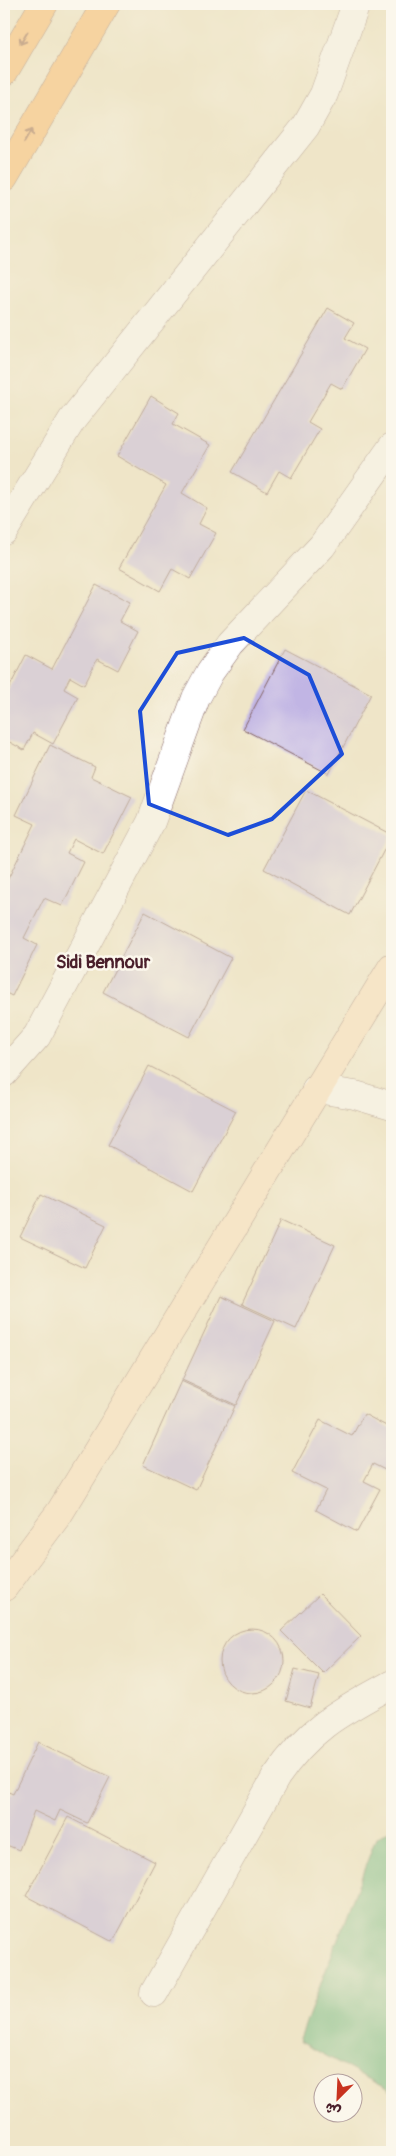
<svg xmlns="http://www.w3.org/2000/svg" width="396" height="2156" viewBox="0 0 396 2156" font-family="Pangolin,'Playpen Sans Arabic',sans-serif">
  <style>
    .forest { fill: #6dba84; stroke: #5c6c58 }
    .building { fill: #c1b5e4 }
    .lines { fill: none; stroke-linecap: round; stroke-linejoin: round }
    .street-casing { stroke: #846462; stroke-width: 29 }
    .secondary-casing { stroke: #846462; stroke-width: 29 }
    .primary-casing { stroke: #846462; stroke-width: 29 }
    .street { stroke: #fff; stroke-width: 28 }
    .secondary { stroke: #ffe4c6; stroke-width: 28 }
    .primary { stroke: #febc70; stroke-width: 28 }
    .oneway { stroke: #9b664a }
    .marked { fill: none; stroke: #1d4ed8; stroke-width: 4; stroke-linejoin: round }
    .labels { text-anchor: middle; stroke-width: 5; stroke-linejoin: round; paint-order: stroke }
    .neighbourhood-label { font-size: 18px; font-weight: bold; fill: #4a1f2b; stroke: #fbf7ec }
  </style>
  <rect width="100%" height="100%" fill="#fbf7ec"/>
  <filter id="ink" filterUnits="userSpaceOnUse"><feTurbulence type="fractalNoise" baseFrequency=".02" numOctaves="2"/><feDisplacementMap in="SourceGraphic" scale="10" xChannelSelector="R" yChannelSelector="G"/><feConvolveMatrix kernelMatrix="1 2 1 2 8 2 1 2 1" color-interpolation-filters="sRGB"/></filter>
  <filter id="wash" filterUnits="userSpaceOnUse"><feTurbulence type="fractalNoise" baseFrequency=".0096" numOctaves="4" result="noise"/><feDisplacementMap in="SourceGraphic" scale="20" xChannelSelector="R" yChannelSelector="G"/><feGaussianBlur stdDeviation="1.12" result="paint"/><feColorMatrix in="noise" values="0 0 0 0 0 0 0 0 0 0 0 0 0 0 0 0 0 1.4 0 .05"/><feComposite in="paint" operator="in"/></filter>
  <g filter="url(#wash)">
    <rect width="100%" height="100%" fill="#efe5c8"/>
    <polygon class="forest" points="392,1829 392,2092 299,2041 376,1838"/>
    <g id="blocks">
      <g class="building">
        <polygon points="328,308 354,323 345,338 365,349 342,389 331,383 308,422 320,429 291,478 279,471 267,492 232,472"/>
        <polygon points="151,396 179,413 173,424 210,445 182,493 207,508 199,524 216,533 190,579 172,569 160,591 119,568 166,485 117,456"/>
        <polygon points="96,585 130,602 120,621 138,631 118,670 97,659 84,685 70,677 64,689 78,697 53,744 33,733 24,750 4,739 4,698 26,655 52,669"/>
        <polygon points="285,649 371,694 329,774 243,729"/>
        <polygon points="50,745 95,767 91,777 132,797 103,854 74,839 67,853 84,862 62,906 44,898 24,938 37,945 12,996 4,992 4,887 35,824 16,815"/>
        <polygon points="306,790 392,835 350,915 264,869"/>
        <polygon points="145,912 231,958 189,1037 103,992"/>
        <polygon points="149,1066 236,1111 193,1191 108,1145"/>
        <polygon points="41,1194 106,1225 85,1268 20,1237"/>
        <polygon points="281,1220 335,1245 296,1329 242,1304"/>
        <polygon points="221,1296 275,1321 236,1405 182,1380"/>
        <polygon points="181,1381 235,1406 196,1490 143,1465"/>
        <polygon points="364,1414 392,1429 392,1466 389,1472 373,1464 364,1481 380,1489 357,1532 316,1510 326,1490 292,1473 320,1420 352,1436"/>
        <polygon points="320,1594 361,1636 323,1673 281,1631"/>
        <circle cx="252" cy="1661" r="32"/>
        <polygon points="295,1669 319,1675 310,1708 286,1701"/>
        <polygon points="38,1742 110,1777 87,1823 60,1810 55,1821 34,1811 19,1850 4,1844 4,1790 13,1794"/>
        <polygon points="68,1817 155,1862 113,1942 26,1896"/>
      </g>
    </g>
  </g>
  <g filter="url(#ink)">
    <use href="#blocks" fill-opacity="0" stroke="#846462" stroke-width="1"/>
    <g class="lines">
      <g class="street-casing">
        <g id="street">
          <polyline points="4,531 72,420 306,126 324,94 356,4"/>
          <polyline points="4,1073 37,1036 151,822 196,698 210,672 230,644 322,546 392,447"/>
          <polyline points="316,1089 355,1095 392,1106"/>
          <path d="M154 1993 276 1777C310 1727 341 1712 392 1684"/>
        </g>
      </g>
      <g class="secondary-casing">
        <polyline id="secondary" points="4,1587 60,1512 392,967"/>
      </g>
      <g class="primary-casing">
        <g id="primary">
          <polyline points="4,72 44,4"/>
          <polyline points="4,178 106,4"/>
        </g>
      </g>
      <use href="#street" class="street"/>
      <use href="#secondary" class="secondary"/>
      <use href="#primary" class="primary"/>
    </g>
    <defs><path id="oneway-shaft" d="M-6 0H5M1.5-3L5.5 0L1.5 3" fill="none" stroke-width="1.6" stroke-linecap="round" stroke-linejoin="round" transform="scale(1.25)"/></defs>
    <g class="oneway">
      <use href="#oneway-shaft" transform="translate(24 38) rotate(121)"/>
      <use href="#oneway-shaft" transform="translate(28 136) rotate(-60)"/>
    </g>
  </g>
  <path d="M0 0H396V2156H0ZM244 638 309 675 342 754 272 819 228 835 149 804 140 711 177 653Z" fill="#efe5c8" fill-opacity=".55" fill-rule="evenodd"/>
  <path class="marked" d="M244 638 309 675 342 754 272 819 228 835 149 804 140 711 177 653Z"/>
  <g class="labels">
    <g class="neighbourhood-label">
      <text x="103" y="968">Sidi Bennour</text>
    </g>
  </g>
  <rect width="396" height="2156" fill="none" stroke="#fbf7ec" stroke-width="20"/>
  <g transform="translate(338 2098) rotate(204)"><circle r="24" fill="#fbf7ec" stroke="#b4a19f"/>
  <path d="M0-4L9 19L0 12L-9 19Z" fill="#c8321e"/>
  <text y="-8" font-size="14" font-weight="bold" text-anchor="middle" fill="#4a1f2b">ش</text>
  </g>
</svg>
